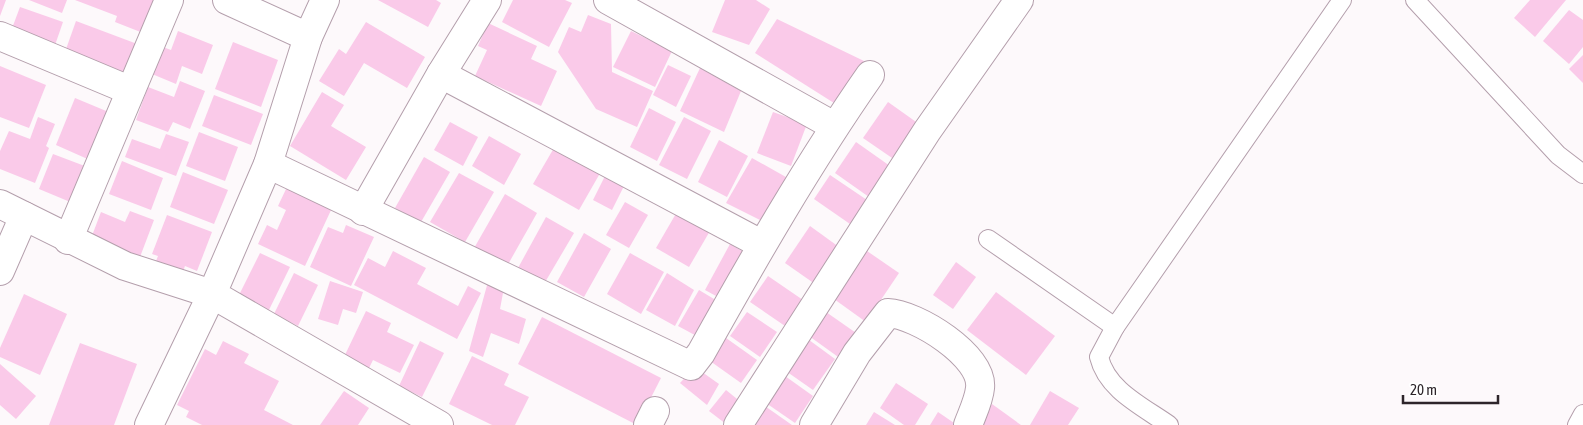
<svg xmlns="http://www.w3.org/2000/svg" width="1583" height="425" viewBox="0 0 1583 425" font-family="'Asap Condensed',sans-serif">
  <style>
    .building { fill: #facae9 }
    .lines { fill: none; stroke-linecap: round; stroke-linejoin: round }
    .lane-casing { stroke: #b49fac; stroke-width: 20 }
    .street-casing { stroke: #b49fac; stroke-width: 30 }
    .lane { stroke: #fff; stroke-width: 18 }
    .street { stroke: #fff; stroke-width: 28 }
  </style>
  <rect width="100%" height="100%" fill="#fdf9fb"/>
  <g class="building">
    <polygon points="0,0 6,0 0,16"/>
    <polygon points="29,0 67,0 62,13"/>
    <polygon points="75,0 155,0 143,33 115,22 117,16"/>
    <polygon points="378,0 436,0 441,3 428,27"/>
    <polygon points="513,0 565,0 572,3 549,47 502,22"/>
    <polygon points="725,0 756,0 770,9 749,45 712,32"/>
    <polygon points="1530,0 1566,0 1535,37 1514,18"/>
    <polygon points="20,7 63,22 54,48 11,31"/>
    <polygon points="1569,10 1583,20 1583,47 1569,64 1543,41"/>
    <polygon points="588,15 611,24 612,72 653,91 637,127 596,109 558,52 569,27 581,32"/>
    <polygon points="777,19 864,61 834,103 755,53"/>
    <polygon points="76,21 140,45 128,76 65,52"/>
    <polygon points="366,22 425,57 407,88 364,63 344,96 319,81 339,49 346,54"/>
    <polygon points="488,23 537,46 531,59 557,71 541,106 475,76 487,50 478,46"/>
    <polygon points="178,31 213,45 202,74 182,66 176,84 152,74 163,47 171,50"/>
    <polygon points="631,31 672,51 655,87 613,67"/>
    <polygon points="233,42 278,60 261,107 215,89"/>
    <polygon points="1583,55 1583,83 1569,69"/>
    <polygon points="668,65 691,76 676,107 653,95"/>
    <polygon points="0,66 46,85 29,128 0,117"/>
    <polygon points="700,68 741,91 724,132 680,111"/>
    <polygon points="180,81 205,91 190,129 173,122 168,132 136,120 148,87 174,97"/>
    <polygon points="322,92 344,105 331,126 366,147 346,180 290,146"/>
    <polygon points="214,95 263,114 251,145 202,126"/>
    <polygon points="75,98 111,113 92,161 56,145"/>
    <polygon points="888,102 919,124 895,160 863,138"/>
    <polygon points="649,108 676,122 657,161 630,147"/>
    <polygon points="773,112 807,124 791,166 757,153"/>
    <polygon points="38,117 55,124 46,146 49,148 35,183 0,169 0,151 9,131 30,139"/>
    <polygon points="684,117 711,131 687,179 659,165"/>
    <polygon points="450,122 478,137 463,166 434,150"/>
    <polygon points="199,132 238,147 225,181 186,166"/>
    <polygon points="166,134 189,142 176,176 125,157 132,139 160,149"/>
    <polygon points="489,136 521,154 504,185 472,166"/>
    <polygon points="719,140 748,156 727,197 698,182"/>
    <polygon points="558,141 603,168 579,210 533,184"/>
    <polygon points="856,142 890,166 869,197 835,173"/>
    <polygon points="53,154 90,168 75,204 39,189"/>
    <polygon points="424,157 450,172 421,222 395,208"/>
    <polygon points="752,158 793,181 760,220 726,203"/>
    <polygon points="122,161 163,178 151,210 109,194"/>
    <polygon points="183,172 228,190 214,224 170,207"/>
    <polygon points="607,172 626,182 612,210 593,200"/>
    <polygon points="459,173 494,192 465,242 430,222"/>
    <polygon points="830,175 867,200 850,224 814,199"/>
    <polygon points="287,187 332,208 305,266 258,244 267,225 277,230 286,210 278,206"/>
    <polygon points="505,194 537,213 506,268 473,250"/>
    <polygon points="625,202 648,215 629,248 606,235"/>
    <polygon points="681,205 714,224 689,267 656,248"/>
    <polygon points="130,211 154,220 140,257 130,253 129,256 90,241 101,212 125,222"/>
    <polygon points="167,215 212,232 197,271 185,266 179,282 152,271 158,256 152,254"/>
    <polygon points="546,217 574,233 544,284 518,268"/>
    <polygon points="346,225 374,237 351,286 310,267 328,227 343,233"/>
    <polygon points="810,226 839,247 815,284 785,263"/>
    <polygon points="584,233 611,249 584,297 557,282"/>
    <polygon points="730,244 752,257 727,302 705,290"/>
    <polygon points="393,251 426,268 417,284 458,306 468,286 481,293 457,339 354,285 368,258 385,267"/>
    <polygon points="867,251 899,273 866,322 834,299"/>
    <polygon points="260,253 290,267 266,316 236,301"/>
    <polygon points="630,253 664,272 641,314 607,294"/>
    <polygon points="956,262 976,277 953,309 933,295"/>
    <polygon points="294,273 318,285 298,326 274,314"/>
    <polygon points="667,273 694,290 675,326 646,310"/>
    <polygon points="768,276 803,300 785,326 750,302"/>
    <polygon points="489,278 505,282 500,309 526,319 519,344 491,333 483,357 469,351"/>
    <polygon points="330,281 363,292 356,313 343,309 338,325 318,319"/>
    <polygon points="699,290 724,305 704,340 678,326"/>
    <polygon points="996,292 1055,336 1026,375 967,330"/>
    <polygon points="24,294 67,314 40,375 0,357 0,348"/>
    <polygon points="366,311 391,323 387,332 414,345 400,373 373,360 368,370 344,357"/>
    <polygon points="747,312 777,332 760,357 730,336"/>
    <polygon points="826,312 859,335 841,359 809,336"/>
    <polygon points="542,317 661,378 637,425 518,364"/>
    <polygon points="805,337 835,359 813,390 783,369"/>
    <polygon points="726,338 757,360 741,383 710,361"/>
    <polygon points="223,341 249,354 244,363 279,381 264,410 293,425 202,425 186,417 189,411 177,405 205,349 216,355"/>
    <polygon points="420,341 444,353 422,397 399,386"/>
    <polygon points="80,343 137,364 114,425 49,425"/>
    <polygon points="472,356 509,374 504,385 529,397 515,425 492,425 449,404"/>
    <polygon points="0,364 36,396 16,419 0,405"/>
    <polygon points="695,367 719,384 707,405 680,383"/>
    <polygon points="785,376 813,396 795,423 766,403"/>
    <polygon points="896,383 928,404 915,425 904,425 880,408"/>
    <polygon points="726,390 742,403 726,424 709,411"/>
    <polygon points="344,391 369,408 358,425 320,425"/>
    <polygon points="1050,391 1079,408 1068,425 1030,425"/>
    <polygon points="762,404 792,425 745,425"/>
    <polygon points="992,404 1021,425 978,425"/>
    <polygon points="874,412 895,425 866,425"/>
    <polygon points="938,412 957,425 930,425"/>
  </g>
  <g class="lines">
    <g class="lane-casing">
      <g id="lane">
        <polyline points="1415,0 1558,155 1583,174"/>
        <polyline points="988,239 1115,327"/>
        <path d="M1169 425C1142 406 1107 390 1099 357L1115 327 1342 0"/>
        <polyline points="1577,425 1583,414"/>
      </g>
    </g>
    <g class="street-casing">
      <g id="street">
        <polyline points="227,0 308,37"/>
        <polyline points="325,0 308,37 268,164 212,294 439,425"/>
        <polyline points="608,0 834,126"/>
        <polyline points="0,36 129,90"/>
        <polyline points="441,74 761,244"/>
        <path d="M268 164 691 366 701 353C754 258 808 164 870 75"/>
        <polyline points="0,204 125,266 212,294 149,425"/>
        <polyline points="363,211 441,74 487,0"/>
        <polyline points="68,240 169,0"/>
        <polyline points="0,271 24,216"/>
        <polyline points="648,425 655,411"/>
        <polyline points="738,425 927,131 1019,0"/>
        <path d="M814 425 857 353 888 313C916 314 984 356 980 388 979 400 972 414 968 425"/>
      </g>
    </g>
    <use href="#lane" class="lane"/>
    <use href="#street" class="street"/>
  </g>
  <path d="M1403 395v8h95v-8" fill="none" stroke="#2d252a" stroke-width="2.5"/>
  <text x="1410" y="395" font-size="15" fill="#2d252a" stroke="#ffffff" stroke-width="4" paint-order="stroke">20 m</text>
</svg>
